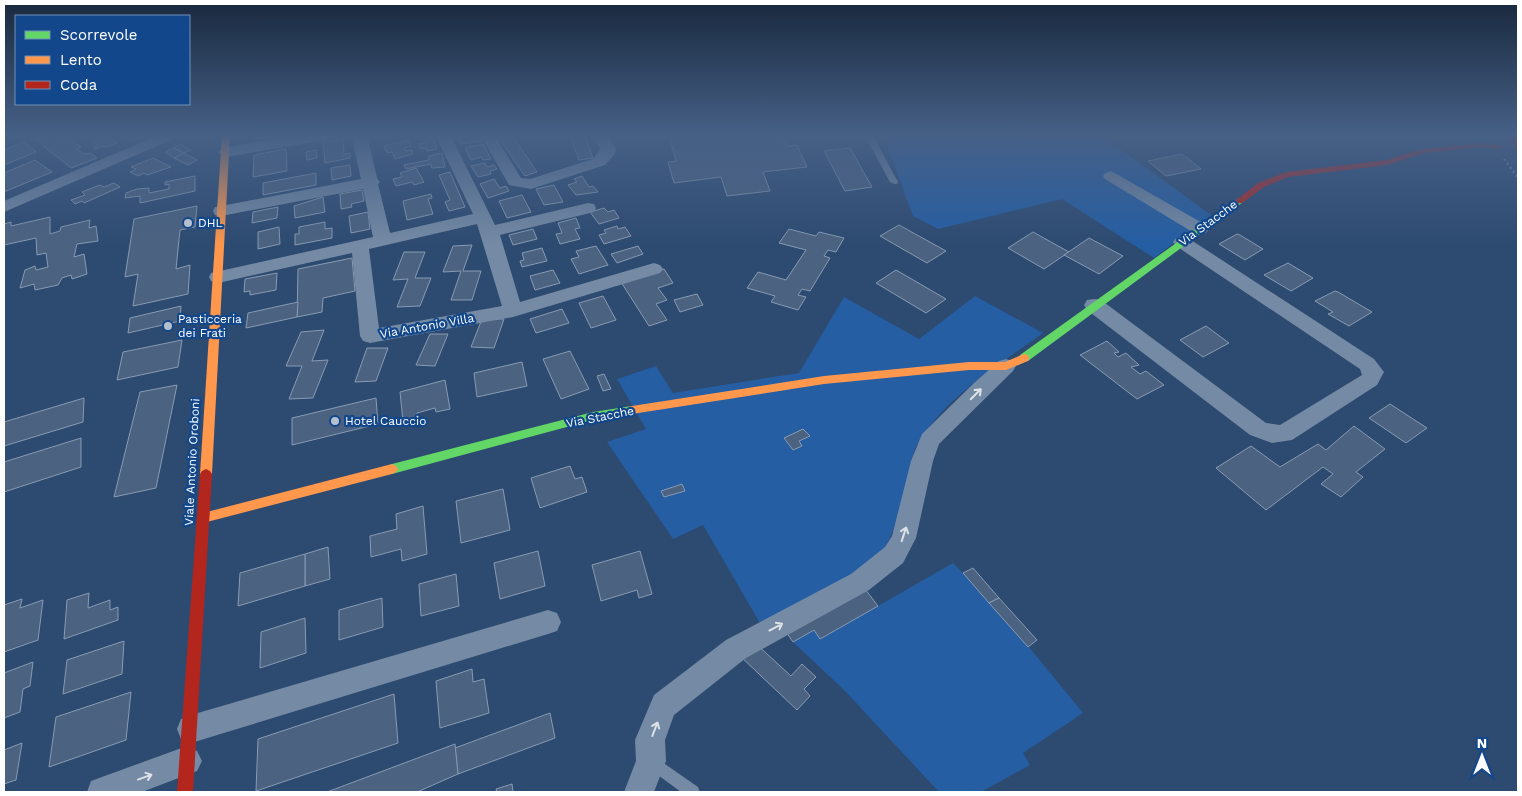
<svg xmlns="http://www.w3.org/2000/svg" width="1522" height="796" viewBox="0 0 1522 796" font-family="'Work Sans',sans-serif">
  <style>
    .green { fill: #255ea3 }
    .building { fill: #4b6280; stroke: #889bb3 }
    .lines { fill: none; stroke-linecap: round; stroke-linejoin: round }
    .path { stroke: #748aa5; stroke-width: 2.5; stroke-dasharray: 2 3; stroke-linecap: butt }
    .lane { fill: #748aa5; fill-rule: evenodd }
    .street { fill: #748aa5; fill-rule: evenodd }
    .fast { fill: #63d668; fill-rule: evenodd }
    .slow { fill: #ff974d; fill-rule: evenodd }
    .jam { fill: #b3261e; fill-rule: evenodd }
    .oneway { stroke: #dce2e8 }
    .poi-dot { fill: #b6c0cd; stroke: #12478b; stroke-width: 2 }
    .labels { text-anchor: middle; stroke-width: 4.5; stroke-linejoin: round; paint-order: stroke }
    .poi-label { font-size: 12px; fill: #fff; stroke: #12478b; text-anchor: start }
    .street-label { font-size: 12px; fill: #fff; stroke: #12478b }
  </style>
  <rect width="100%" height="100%" fill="#2d4a70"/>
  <g class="green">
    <polygon points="880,134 1123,134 1101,135 1211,215 1154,258 1062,199 938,229 913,216 887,146"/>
    <path d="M975 296 1043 333C998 366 942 398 915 449 912 457 911 467 909 475 904 495 896 530 885 547 868 574 791 607 760 623L703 525 673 539 607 442 646 429 617 379 656 366 673 393 799 373 844 297 919 339Z"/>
    <polygon points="953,563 963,573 973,568 999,598 1029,647 1083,713 1023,753 1030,765 981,792 939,792 845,691 793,642 862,585 878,606"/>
  </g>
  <g class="building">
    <polygon points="49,134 62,134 57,136 61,139 66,137 81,147 77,149 84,154 90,153 97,158 71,168 35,139"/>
    <polygon points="138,134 149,134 133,141 128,138"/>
    <polygon points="258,134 281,134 281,135 258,139"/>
    <polygon points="455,134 478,134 482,141 460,144"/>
    <polygon points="496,134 511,134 537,172 525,176"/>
    <polygon points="569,134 584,134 593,158 579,160"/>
    <polygon points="669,134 783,134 788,146 797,145 807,167 763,172 770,191 727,196 721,177 674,183 668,162 676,161"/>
    <polygon points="106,136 117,143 107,147 104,146 95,149 93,148 98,145 92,141"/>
    <polygon points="433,137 437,149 427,151 426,148 421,149 419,144 425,143 423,139"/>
    <polygon points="343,139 344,154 350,153 350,158 325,163 323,142"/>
    <polygon points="409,140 411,146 405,148 406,151 412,150 413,154 395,159 392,152 387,153 384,146"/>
    <polygon points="24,142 36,152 4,165 4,150"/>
    <polygon points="180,144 191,150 184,153 173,148"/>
    <polygon points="483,144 491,159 483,160 482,157 471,160 465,148"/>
    <polygon points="173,148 184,153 174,158 165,152"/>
    <polygon points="850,148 872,187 845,191 824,151"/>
    <polygon points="286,149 287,171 253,177 254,155"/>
    <polygon points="316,150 317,158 307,160 306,152"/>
    <polygon points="184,153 197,160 188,165 174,158"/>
    <polygon points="442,153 445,167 432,168 431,164 406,169 404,165 429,160 429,156"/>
    <polygon points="1182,154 1201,169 1166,176 1148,161"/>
    <polygon points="153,158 171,167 147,175 144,173 138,176 130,172 136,169 131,167"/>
    <polygon points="35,160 52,172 4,192 4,173"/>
    <polygon points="485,163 487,167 494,165 497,169 490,171 491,174 478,177 471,166"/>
    <polygon points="350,165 351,176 332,180 331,168"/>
    <polygon points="416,168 424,182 414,185 412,182 396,186 393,179 402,177 400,173"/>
    <polygon points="450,172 465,207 449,211 445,202 450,200 439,175"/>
    <polygon points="316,173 316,185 263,195 263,183"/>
    <polygon points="195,176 195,191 140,203 140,196 125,198 126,193 137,189 149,188 149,193 169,189 169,184 165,185 165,182"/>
    <polygon points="582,176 589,187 593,186 598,192 576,195 568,185 577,182 574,179"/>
    <polygon points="494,179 500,188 506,186 509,191 488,198 480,184"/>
    <polygon points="114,183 120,187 84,203 82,201 75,204 71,200 85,195 82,192 100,185 104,187"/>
    <polygon points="554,185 563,202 544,205 536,189"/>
    <polygon points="362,190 364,201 351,204 352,207 341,209 340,194"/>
    <polygon points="431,194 432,198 428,199 433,214 407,220 403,201"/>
    <polygon points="522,195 531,212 507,218 499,201"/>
    <polygon points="323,197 325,212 295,218 294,206"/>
    <polygon points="197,206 195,227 180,230 176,269 190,265 188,294 133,306 138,274 125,277 134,219"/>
    <polygon points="278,207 277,218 252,223 253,212"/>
    <polygon points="604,208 608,212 614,210 619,218 599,224 590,212"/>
    <polygon points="368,212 370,229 351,233 349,216"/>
    <polygon points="50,217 50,234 60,231 61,227 90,220 89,228 96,226 98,241 77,244 74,257 84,254 87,274 72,279 71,275 62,278 58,285 35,290 34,284 20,288 25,270 35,266 36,270 48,267 46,253 37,255 36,238 4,245 4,224 11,222 11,226"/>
    <polygon points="576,218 580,228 575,229 580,239 560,244 556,234 562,233 558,223"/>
    <polygon points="325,222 325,229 332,228 332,238 295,245 295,234 299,234 299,227"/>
    <polygon points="899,225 946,251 927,263 880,236"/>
    <polygon points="617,226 618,229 625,227 631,236 604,244 599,235 606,233 604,230"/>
    <polygon points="279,227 280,244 258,249 258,232"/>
    <polygon points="533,229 537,239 513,245 509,235"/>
    <polygon points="789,229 816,236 819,232 844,238 836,252 828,250 824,256 830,258 810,291 802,289 798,295 806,297 798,310 771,302 775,296 747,288 758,272 786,280 806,250 779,243"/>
    <polygon points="1033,232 1069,252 1044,269 1008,248"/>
    <polygon points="1237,234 1240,235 1263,249 1245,260 1219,244"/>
    <polygon points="1089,238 1123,256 1099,274 1064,255"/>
    <polygon points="472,245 463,271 481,271 472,300 451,300 461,271 443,272 453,246"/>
    <polygon points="596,246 608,265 579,274 571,259 579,257 576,251"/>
    <polygon points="638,246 643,254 617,263 611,254"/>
    <polygon points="542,248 547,261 522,267 520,261 524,260 522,253"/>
    <polygon points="404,252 425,252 415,278 431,278 420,306 397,307 408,279 393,280"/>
    <polygon points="352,258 355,291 323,298 322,312 297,317 298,269"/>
    <polygon points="1288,263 1313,278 1291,291 1264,275"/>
    <polygon points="664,269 673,283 658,288 667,300 656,304 667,320 649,326 621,282"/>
    <polygon points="553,270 560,283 535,290 530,276"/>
    <polygon points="896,270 946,299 926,313 876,283"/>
    <polygon points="277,273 276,290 250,295 250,291 244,292 245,279"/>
    <polygon points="1335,291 1338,292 1372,312 1349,326 1328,314 1333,312 1315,301"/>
    <polygon points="697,294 703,305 680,312 674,300"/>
    <polygon points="603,296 616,320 591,328 579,303"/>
    <polygon points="298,302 297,317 246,328 248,313"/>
    <polygon points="181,306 180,321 128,333 130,318"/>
    <polygon points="562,309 569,323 536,333 530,319"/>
    <polygon points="482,319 504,319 494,348 471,347"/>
    <polygon points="1206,326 1229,343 1203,357 1180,340"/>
    <polygon points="324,330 312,361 328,360 313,398 289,399 302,366 286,366 301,332"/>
    <polygon points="430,334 448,334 435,366 416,365"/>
    <polygon points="182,340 178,367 117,380 123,352"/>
    <polygon points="1107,341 1119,352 1114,353 1118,357 1126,353 1139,365 1131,367 1140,374 1146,371 1164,385 1137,399 1080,355"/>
    <polygon points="367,348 388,348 376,381 355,382"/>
    <polygon points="570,351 589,389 561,399 543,359"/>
    <polygon points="522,362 527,386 477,397 474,373"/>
    <polygon points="604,374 611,389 603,391 597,376"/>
    <polygon points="445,380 450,409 436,412 435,408 417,413 417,418 403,422 400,392"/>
    <polygon points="177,385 156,488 114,497 140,392"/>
    <polygon points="84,398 83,422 4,446 4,422"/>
    <polygon points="376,398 378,424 292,445 292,418"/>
    <polygon points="1390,404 1427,428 1406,443 1369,418"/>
    <polygon points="1354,426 1385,449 1356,472 1363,477 1341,497 1321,484 1333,474 1323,467 1266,510 1216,468 1251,446 1280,467 1318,444 1326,450"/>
    <polygon points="803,429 810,436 799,441 802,446 793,450 784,438"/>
    <polygon points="81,438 81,467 4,492 4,462"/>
    <polygon points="570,466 575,479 582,477 587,492 540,508 531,478"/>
    <polygon points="682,484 685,491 664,497 661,491"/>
    <polygon points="503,489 510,530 461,543 456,501"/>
    <polygon points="423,506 427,554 402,561 401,549 371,557 370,536 397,529 396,514"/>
    <polygon points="328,547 330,579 305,586 305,554"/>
    <polygon points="538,551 545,586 500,599 494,563"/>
    <polygon points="640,551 652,594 639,598 637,590 601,601 592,565"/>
    <polygon points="305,554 305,586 238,606 240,573"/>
    <polygon points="973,568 999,598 989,603 963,573"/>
    <polygon points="456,574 459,606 421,616 419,584"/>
    <polygon points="862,585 878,606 820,639 814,630 793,642 784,629"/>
    <polygon points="89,593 88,608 110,600 110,610 118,607 118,620 64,639 67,600"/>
    <polygon points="382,598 383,627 339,640 339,610"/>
    <polygon points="999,598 1037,640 1028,647 989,603"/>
    <polygon points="22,599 20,608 43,600 38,640 4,652 4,605"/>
    <polygon points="305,618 306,653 260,668 261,632"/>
    <polygon points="124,641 122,674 63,694 67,660"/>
    <polygon points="754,642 791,676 802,664 816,677 804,689 810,696 797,710 740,656"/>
    <polygon points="33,662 30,686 23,689 20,712 4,718 4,673"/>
    <polygon points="472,669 473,682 484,679 489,713 440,728 436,681"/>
    <polygon points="131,692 126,740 49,767 56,717"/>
    <polygon points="394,694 398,743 256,791 258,739"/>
    <polygon points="550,713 555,738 458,774 455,748"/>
    <polygon points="22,743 16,780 4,784 4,750"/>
    <polygon points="455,744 458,774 417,792 327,792"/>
    <polygon points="512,784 513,792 497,792 496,789"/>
  </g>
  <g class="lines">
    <polyline class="path" points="1504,159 1518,178"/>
    <g class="lane">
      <polygon points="864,134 872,134 898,182 897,184 894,184 890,182"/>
      <polygon points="652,755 698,787 700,792 681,792 647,767 645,762 647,757"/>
    </g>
    <g class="street">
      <polygon points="161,134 181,134 178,137 4,212 4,201"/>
      <polygon points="306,134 339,134 331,139 226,157 218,152 226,147"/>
      <path d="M351 134H367L377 178 380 182 378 184 390 233 473 214 435 134H450L495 225 588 203 594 204 596 208 594 212 500 235 520 302 654 263 660 265 663 269 660 273 513 317 370 343 363 341 360 336 352 253 218 283 211 281 209 277 211 273 373 237 363 189 221 216 215 215 213 211 215 207 221 206 361 179ZM477 224 502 306 379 328 369 249Z"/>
      <polygon points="480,134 494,134 521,178 530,179 593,159 600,149 592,134 606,134 616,149 615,154 605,165 531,189 509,185"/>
      <polygon points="1111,171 1206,225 1209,229 1206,233 1194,233 1105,179 1103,176 1105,173"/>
      <polygon points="1182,237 1188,238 1374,359 1384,372 1377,385 1292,440 1272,443 1250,435 1087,310 1084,305 1087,300 1094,299 1101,300 1266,423 1280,425 1362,375 1360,369 1176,246 1173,242 1176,238"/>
      <polygon points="1006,359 1013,361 1016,366 1013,371 939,444 933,461 916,538 903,563 869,590 746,658 674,715 665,740 666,761 654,792 624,792 636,761 635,740 654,695 726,640 851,574 885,547 892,536 911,461 922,434 974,383 999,361"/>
      <polygon points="548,610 557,613 561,622 557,631 548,634 191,743 181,739 177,729 181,719 191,715"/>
      <polygon points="187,746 197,751 202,761 197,771 142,792 87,792 91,781"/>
    </g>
    <g class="fast">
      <polygon points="1239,198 1242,199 1242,203 1028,361 1020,361 1019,358 1020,355"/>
      <polygon points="632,406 636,407 638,410 636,413 593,420 392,474 388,472 386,469 388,466 392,464 593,412"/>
    </g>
    <g class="slow">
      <polygon points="222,134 230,134 212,474 210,477 206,479 202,477 200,474"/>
      <polygon points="1024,354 1028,355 1029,358 1028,361 1006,370 969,370 824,384 632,414 628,413 626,410 628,407 632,406 824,376 969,362 1005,362"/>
      <polygon points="392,464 396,466 398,469 396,472 392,474 203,523 199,522 197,518 199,514 203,513"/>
    </g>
    <g class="jam">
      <polygon points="1504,134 1512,134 1518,141 1518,148 1515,148"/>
      <polygon points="1482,143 1499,145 1503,147 1499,149 1482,147 1424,153 1387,165 1288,177 1264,187 1242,203 1236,203 1235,201 1258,183 1286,172 1386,160 1423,149"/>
      <polygon points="206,469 210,471 212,474 193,792 177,792 200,474 202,471"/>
    </g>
  </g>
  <defs><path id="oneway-shaft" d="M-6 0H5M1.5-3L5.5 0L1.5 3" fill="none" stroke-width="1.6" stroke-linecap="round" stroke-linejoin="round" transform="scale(1.25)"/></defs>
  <g class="oneway">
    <use href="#oneway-shaft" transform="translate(976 394) rotate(-45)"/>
    <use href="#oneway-shaft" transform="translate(904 534) rotate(-72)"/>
    <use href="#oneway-shaft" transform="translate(776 627) rotate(-28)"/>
    <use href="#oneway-shaft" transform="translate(655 729) rotate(-69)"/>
    <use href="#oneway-shaft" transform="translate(145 777) rotate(-20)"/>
  </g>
  <linearGradient id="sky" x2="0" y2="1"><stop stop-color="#19293e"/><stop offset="0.55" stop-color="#466086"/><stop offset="1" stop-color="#466086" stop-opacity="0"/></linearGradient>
  <rect width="1522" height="245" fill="url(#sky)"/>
  <g class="poi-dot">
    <circle cx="188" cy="223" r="5"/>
    <circle cx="168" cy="326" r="5"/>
    <circle cx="335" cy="421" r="5"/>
  </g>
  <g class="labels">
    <g class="poi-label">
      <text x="198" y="227">DHL</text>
      <text x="178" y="323">Pasticceria<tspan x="178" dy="14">dei Frati</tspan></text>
      <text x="345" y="425">Hotel Cauccio</text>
    </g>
    <g class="street-label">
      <text transform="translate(1208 223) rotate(-36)" y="4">Via Stacche</text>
      <text transform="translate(427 326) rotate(-10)" y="4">Via Antonio Villa</text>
      <text transform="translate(600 417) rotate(-11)" y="4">Via Stacche</text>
      <text transform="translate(192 462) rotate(-87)" y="4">Viale Antonio Oroboni</text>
    </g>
  </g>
  <rect width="1522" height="796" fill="none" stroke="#ffffff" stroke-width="10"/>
  <rect x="15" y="15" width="175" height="90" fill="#12478b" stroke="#7191b9"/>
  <rect x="25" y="31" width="25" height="8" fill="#63d668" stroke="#7191b9"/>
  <text x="60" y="40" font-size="15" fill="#ffffff">Scorrevole</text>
  <rect x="25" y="56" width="25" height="8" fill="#ff974d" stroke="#7191b9"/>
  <text x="60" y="65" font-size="15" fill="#ffffff">Lento</text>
  <rect x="25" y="81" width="25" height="8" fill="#b3261e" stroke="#7191b9"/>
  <text x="60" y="90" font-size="15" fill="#ffffff">Coda</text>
  <g transform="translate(1482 756)" stroke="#12478b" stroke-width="4" paint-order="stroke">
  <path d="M0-4L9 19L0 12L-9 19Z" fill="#ffffff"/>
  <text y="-8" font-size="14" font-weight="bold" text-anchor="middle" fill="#ffffff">N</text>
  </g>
</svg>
